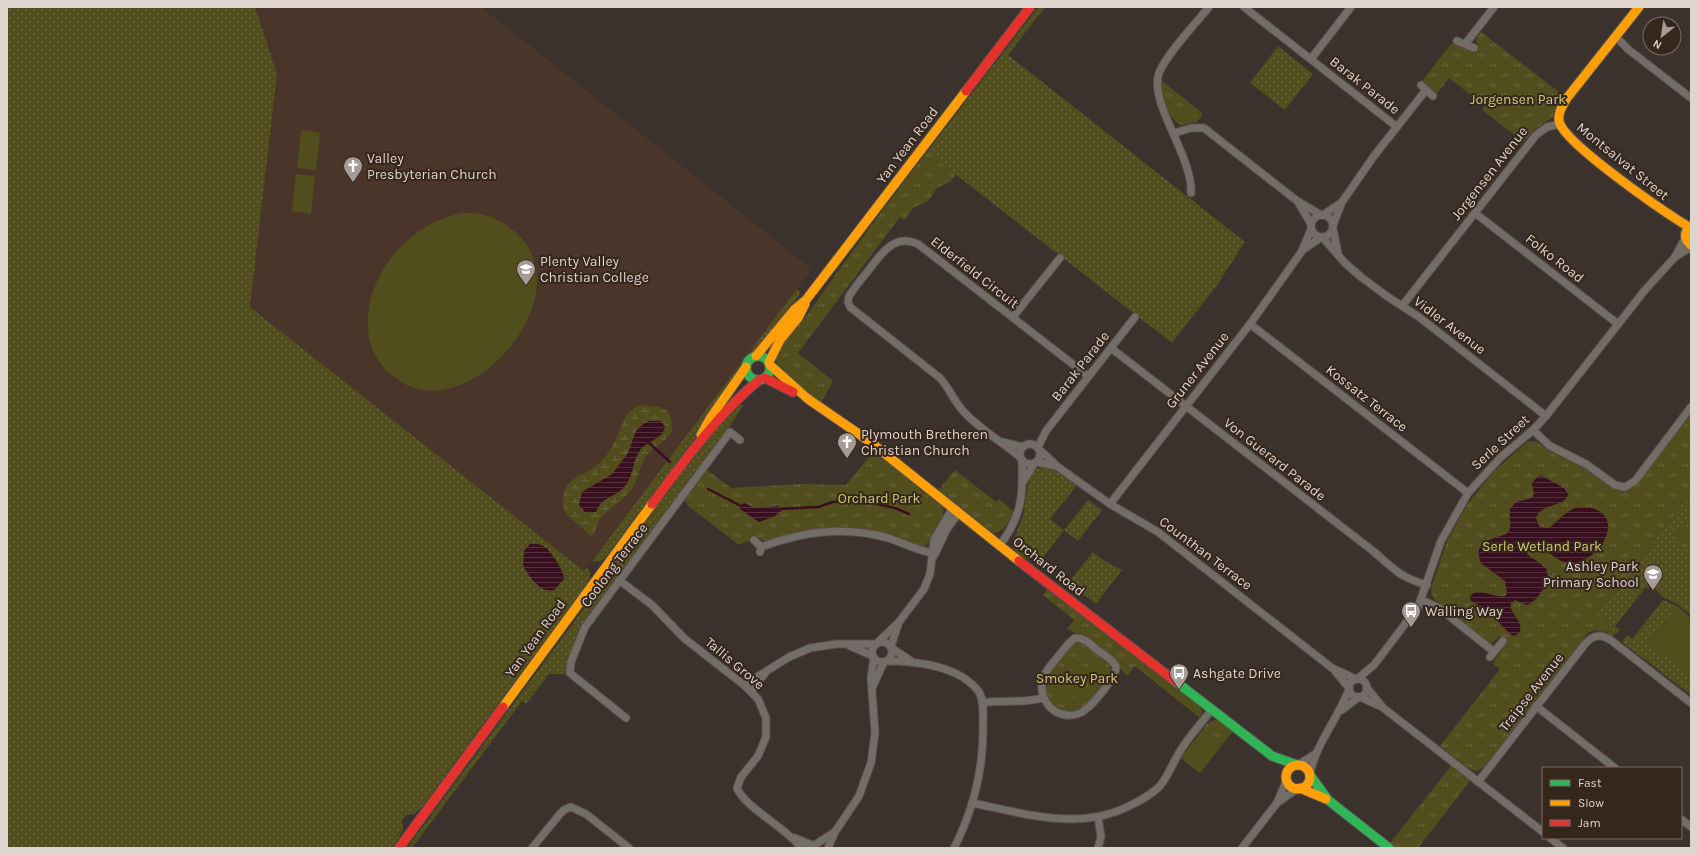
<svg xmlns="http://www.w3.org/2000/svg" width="1698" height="855" viewBox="0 0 1698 855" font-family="Karla,sans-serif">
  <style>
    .built { fill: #493529 }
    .grass { fill: url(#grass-dots) }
    .wetland { fill: url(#wetland-marsh) }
    .park { fill: url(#park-tufts) }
    .garden { fill: #514d1d }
    .water { fill: url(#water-rules) }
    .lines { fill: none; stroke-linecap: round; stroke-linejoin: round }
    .stream { stroke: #390e1f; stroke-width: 2.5 }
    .street-casing { stroke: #574f4b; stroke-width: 9 }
    .fast-casing { stroke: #574f4b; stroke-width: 11 }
    .slow-casing { stroke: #574f4b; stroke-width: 11 }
    .jam-casing { stroke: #574f4b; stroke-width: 11 }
    .street { stroke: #736d68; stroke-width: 7 }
    .fast { stroke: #30b455; stroke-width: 9 }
    .slow { stroke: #ff9f0a; stroke-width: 9 }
    .jam { stroke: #e5322d; stroke-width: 9 }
    .labels { text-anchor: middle; stroke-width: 4; stroke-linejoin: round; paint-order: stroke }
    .street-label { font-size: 14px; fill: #dfd4ce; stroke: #36271d }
    .park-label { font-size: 14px; fill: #ceca76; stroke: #36271d }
    .poi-label { font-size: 14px; fill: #dfd4ce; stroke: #36271d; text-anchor: start }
  </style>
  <defs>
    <pattern id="grass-dots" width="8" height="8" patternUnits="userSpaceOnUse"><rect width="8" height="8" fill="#514d1d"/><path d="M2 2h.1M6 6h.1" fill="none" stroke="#6a663d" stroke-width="1.8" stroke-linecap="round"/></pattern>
    <pattern id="wetland-marsh" width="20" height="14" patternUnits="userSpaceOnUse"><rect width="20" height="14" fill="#514d1d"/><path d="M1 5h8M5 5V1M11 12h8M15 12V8" fill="none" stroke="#6a663d"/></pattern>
    <pattern id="park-tufts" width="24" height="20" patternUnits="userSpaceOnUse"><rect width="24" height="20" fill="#514d1d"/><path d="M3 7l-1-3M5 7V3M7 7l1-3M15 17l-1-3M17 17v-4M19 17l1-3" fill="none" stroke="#6a663d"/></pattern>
    <pattern id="water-rules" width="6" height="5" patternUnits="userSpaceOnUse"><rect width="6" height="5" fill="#390e1f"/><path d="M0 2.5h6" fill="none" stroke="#55303e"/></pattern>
  </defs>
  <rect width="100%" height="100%" fill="#3b322d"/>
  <polygon class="built" points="255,7 481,7 812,269 584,571 250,307 277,74"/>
  <g class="grass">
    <path d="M7 7H255L277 74 250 307 584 571 587 567C592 573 590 578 587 584L422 807 414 814 406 815 402 820 403 830 393 848H7Z"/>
    <polygon points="1038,7 1045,7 1008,55 1245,242 1217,285 1172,343 927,152"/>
    <polygon points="1278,46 1313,74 1285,110 1250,83"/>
    <polygon points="797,289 800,292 799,296 763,345 756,351 750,351"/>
    <path d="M741 363 742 366 690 445 610 552C605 558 600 564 592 561Z"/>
    <polygon points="738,402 743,406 730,426 586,618 567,663 565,674 549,674 526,704 522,701 412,848 407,848 602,584 647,519 703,445"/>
    <path d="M1044 467 1054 470 1077 485 1050 519 1064 530 1088 500 1102 510 1078 541 1064 530 1038 564C1028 558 1016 558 1012 544L1023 516 1029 478 1035 469Z"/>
    <polygon points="1691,494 1691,615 1676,603 1664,598 1651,585 1648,589 1646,587 1615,626 1620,630 1612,637 1606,632 1612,624 1598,613"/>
    <polygon points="1093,552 1106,562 1122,570 1096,604 1068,583"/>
    <polygon points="1663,600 1677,606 1648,643 1689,674 1691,671 1691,695 1622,642 1627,635 1632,639"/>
  </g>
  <path class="wetland" d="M641 405C662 407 673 406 672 431 666 442 654 447 646 456 639 466 639 480 631 490 619 506 598 511 595 533L590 536C581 524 562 518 563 501 564 475 585 477 599 463 610 454 615 442 620 429 623 420 630 407 641 405Z"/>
  <g class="park">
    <polygon points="1481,32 1563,95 1558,103 1552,118 1535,129 1524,142 1482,110 1485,106 1449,78 1436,95 1422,81 1451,44 1466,48 1475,53 1478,49 1476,39"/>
    <path d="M1162 81 1203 114 1197 122 1181 125C1169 120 1159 93 1162 81Z"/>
    <path d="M927 152 956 174 950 182 937 188 928 201 913 208 905 220 900 217 798 353 833 381 821 403C810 395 777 373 776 360 775 344 796 330 805 318 844 262 885 206 927 152Z"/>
    <polygon points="1691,415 1691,494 1599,613 1612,624 1606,632 1595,630 1588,633 1484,767 1477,771 1470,769 1440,746 1500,669 1493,663 1507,642 1500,636 1491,644 1436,601 1432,595 1431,589 1447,541 1467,505 1494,471 1527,442 1536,441 1551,452 1580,465 1616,490 1627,490 1636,485"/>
    <polygon points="874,451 943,508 943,516 928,543 925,546 919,546 880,532 848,528 807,530 766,541 751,536 749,541 739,545 687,505 684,498 706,469 731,488 799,484 846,485"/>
    <path d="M955 470 996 502 999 499 1014 512C1009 523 1001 538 987 531L938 491Z"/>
    <polygon points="1687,524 1691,525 1691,541 1684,549 1678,545 1677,534"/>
    <polygon points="1049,588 1200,706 1202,712 1200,718 1135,666 1127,676 1121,669 1116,660 1084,635 1076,633 1067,629 1074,620 1043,595"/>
    <path d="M1079 642C1091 645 1113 661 1111 673 1106 683 1087 708 1076 711 1057 716 1039 696 1047 677 1050 670 1057 664 1062 658 1067 651 1071 643 1079 642Z"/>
    <polygon points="1214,720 1219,721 1233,731 1200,773 1181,758 1206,725"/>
    <polygon points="1451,766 1470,781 1418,848 1396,848 1390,843"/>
  </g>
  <g class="garden">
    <polygon points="1184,98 1199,111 1195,116 1180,121 1175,109 1182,109 1184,105"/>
    <polygon points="301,130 320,133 316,170 297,168"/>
    <polygon points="296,174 315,176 311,214 292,211"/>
    <path d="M462 213C485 212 496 217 514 231 578 284 495 399 424 390 415 389 406 386 399 380 393 375 385 371 381 364 370 350 367 333 368 316 372 266 413 223 462 213Z"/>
    <polygon points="1677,606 1691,618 1691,671 1688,674 1648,643"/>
    <path d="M1072 663C1099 661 1091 702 1066 695 1047 690 1059 668 1072 663Z"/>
    <polygon points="1204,737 1219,748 1200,773 1185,762"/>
  </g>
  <g class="water">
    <path d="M649 421H660L665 426C663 439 649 440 641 449 632 460 634 476 625 486 615 498 602 496 596 512H585L579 505 582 492 612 474 628 453 636 431 643 424Z"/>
    <path d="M1542 476 1564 488 1568 494C1565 508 1542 502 1536 518L1539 526 1545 528H1549C1557 522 1564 513 1573 509 1579 506 1586 507 1592 508 1627 518 1598 563 1571 563 1555 562 1547 548 1533 544L1525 546 1524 549 1526 553 1546 568 1548 577C1545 587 1538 601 1527 605L1515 600 1511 603C1509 615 1523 619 1520 632L1514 636 1509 633 1485 608 1471 601 1470 597C1477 585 1494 599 1505 596L1507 594 1505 581 1481 563C1469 536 1504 540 1509 531 1512 524 1509 516 1510 509L1516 502 1532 498 1534 494 1532 483 1537 477Z"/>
    <polygon points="744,503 755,508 778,506 782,510 775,516 759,522 740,509 740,506"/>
    <path d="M530 544C535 543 541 544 545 547 551 551 565 573 564 579L554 590C540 594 528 575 523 565L524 551Z"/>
  </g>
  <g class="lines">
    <g class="stream">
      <polyline points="647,441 670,462"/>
      <polyline points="708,489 741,506"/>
      <polyline points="779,509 818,507 833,502 859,500 895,508 909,514"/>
    </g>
    <g class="street-casing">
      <g id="street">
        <polyline points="1244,7 1397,127"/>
        <polyline points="1616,37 1629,50 1691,98"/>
        <polyline points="1457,41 1474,48"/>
        <polyline points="1466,43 1494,7"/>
        <polyline points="1311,59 1351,7"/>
        <polyline points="1421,85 1433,96"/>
        <polyline points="1174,133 1191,128 1204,128 1296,200 1321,215"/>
        <path d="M1191 193C1193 156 1148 102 1159 73 1165 56 1196 23 1209 7"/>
        <polyline points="1298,202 1311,224"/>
        <polyline points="1475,213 1618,324"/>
        <circle cx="1322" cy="226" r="11"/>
        <polyline points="1323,215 1341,203"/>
        <polyline points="1333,225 1342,202 1374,156 1426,90"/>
        <polyline points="1333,229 1338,253"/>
        <polyline points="1323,238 1345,263 1361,277 1388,297 1419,317 1546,416"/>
        <polyline points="1304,249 1320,238"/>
        <polyline points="1675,257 1691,247"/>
        <polyline points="1402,306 1536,135 1547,127 1560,124"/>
        <polyline points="1013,317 1060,258"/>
        <polyline points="1250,324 1468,493"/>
        <path d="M1111 348 1373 551C1394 569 1399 577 1427 585"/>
        <polyline points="1533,430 1550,446 1586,464 1615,485 1625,487 1635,481 1691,407"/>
        <polyline points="1003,442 1023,447"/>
        <circle cx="1030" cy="454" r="10"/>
        <polyline points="1038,447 1046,431 1135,317"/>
        <polyline points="1040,450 1058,467 1110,504 1158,532 1332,668 1356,679"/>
        <path d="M1020 457C1002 442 981 430 965 413 954 402 950 389 940 378L850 307 848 302 849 296C855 287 861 279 868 271 881 254 894 233 918 244L1088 376"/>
        <polyline points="1037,462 1056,466"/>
        <polyline points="1023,482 1034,464"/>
        <polyline points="1110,504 1250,324 1302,251 1311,229"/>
        <polyline points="754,540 761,547 760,552"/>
        <path d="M1000 545C1022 515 1023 497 1022 460"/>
        <path d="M761 547C804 531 844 526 888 538 905 543 918 552 935 553"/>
        <polyline points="934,556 947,529 958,514"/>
        <path d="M619 580 652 605 685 639 744 685 758 699 766 718V737L758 756 741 777 737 788C745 808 786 827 801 848"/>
        <polyline points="1422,600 1439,608 1493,651"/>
        <path d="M1075 638C1083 637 1090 643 1096 649 1102 653 1114 660 1116 667 1118 675 1093 704 1086 709 1081 714 1073 716 1066 715 1048 713 1037 693 1044 676 1047 668 1055 661 1060 654 1065 648 1069 642 1075 638Z"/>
        <circle cx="882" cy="652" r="10"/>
        <polyline points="878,642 899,622 924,589 930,574 934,540 952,509"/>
        <polyline points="850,646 873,656"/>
        <polyline points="891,646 898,625"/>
        <polyline points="893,649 911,661"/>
        <polyline points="1490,657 1503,641"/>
        <path d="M887 661C917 661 960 666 979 692 984 700 983 713 983 722 984 766 974 809 954 848"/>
        <polyline points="1335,671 1349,688"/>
        <circle cx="1358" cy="688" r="9"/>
        <polyline points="1357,679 1374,665 1418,607 1441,541 1468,493 1501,457 1533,430 1546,416 1645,290 1675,257 1685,238"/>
        <polyline points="744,685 789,657 810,648 836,644 876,644"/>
        <polyline points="873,686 884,662"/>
        <polyline points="1367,688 1381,705"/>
        <polyline points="751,691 766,672"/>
        <polyline points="1360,697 1382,707 1543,832"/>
        <path d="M982 703C1005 699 1019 704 1043 698"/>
        <polyline points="1536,706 1615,768"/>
        <polyline points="1342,710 1359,697"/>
        <polyline points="626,718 570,673 571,662 585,627 730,432 740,440"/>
        <polyline points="1298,765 1315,754"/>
        <path d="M1310 774C1316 743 1338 719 1349 689"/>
        <path d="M1478 782 1585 644C1594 634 1601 634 1612 641L1691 703"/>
        <path d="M972 803C1026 814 1082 832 1133 804 1142 800 1151 794 1159 787 1168 777 1172 764 1179 753 1188 737 1201 724 1212 709"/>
        <polyline points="1277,803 1298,788"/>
        <polyline points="1098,817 1101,837 1098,848"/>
        <polyline points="1681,819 1691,827"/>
        <polyline points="795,838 814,846"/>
        <polyline points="1550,838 1563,848"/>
        <polyline points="815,845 833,833"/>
        <polyline points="532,848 560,814 564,810 571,807 586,814 629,848"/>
        <polyline points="828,848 835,832 859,796 871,763 875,733 871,677 874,658"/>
        <polyline points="1242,848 1277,803 1287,779"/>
      </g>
    </g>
    <g class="fast-casing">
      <g id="fast">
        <circle cx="758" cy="368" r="12"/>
        <polyline points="1175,681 1272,756 1297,765"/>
        <polyline points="1310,775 1328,800 1389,848"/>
      </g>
    </g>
    <g class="slow-casing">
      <g id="slow">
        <path d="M1639 7 1567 98C1563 105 1556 115 1560 124 1570 147 1664 212 1689 227"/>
        <path d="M1691 227C1683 232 1684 239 1691 245"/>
        <polyline points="756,356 794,310 806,300 966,91"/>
        <polyline points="769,362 780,340 798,318 805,304"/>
        <polyline points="770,365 808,399 869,441 1019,561"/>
        <polyline points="701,435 711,417 746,367"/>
        <polyline points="503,707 652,504"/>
        <circle cx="1298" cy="777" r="12"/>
        <polyline points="1300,788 1326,799"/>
      </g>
    </g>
    <g class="jam-casing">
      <g id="jam">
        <polyline points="966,91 1030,7"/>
        <polyline points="765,378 793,392"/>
        <path d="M652 504C685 460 717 415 759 380"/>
        <polyline points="1019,561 1175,681"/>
        <polyline points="399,848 503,707"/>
      </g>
    </g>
    <use href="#street" class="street"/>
    <use href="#fast" class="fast"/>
    <use href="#slow" class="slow"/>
    <use href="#jam" class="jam"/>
  </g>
  <defs>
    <g id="church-pin" transform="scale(1)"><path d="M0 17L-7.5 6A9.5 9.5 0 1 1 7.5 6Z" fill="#a69b96" stroke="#36271d"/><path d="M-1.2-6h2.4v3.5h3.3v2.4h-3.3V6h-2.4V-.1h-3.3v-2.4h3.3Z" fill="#fff"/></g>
    <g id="school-pin" transform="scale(1)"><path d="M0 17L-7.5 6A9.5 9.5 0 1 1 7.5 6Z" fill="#a69b96" stroke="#36271d"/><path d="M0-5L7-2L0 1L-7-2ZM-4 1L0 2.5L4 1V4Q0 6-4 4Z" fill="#fff"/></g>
    <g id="bus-pin" transform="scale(1)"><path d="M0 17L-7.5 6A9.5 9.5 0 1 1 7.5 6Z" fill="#a69b96" stroke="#36271d"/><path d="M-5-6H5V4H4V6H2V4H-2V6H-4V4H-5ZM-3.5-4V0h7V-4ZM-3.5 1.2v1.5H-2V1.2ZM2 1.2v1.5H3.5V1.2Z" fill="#fff"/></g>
  </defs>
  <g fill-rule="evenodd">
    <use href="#church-pin" x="353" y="166"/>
    <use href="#school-pin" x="526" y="269"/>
    <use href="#church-pin" x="847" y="442"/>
    <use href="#school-pin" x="1653" y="574"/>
    <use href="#bus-pin" x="1411" y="611"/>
    <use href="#bus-pin" x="1179" y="673"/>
  </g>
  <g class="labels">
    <g class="street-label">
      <text transform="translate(1365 85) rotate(38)" y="5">Barak Parade</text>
      <text transform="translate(907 145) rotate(-53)" y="5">Yan Yean Road</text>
      <text transform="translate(1623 161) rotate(39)" y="5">Montsalvat Street</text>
      <text transform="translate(1489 173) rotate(-52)" y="5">Jorgensen Avenue</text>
      <text transform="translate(1555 258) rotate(38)" y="5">Folko Road</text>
      <text transform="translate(975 272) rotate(38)" y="5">Elderfield Circuit</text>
      <text transform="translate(1450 325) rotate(37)" y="5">Vidler Avenue</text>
      <text transform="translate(1080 366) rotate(-52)" y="5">Barak Parade</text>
      <text transform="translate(1197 370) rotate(-52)" y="5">Gruner Avenue</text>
      <text transform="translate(1367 398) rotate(38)" y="5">Kossatz Terrace</text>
      <text transform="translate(1500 442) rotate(-43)" y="5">Serle Street</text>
      <text transform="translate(1275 459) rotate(38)" y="5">Von Guerard Parade</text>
      <text transform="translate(1206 553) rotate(37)" y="5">Counthan Terrace</text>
      <text transform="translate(614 565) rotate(-53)" y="5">Coolong Terrace</text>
      <text transform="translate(1049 566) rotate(38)" y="5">Orchard Road</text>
      <text transform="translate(535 638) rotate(-54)" y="5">Yan Yean Road</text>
      <text transform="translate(735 663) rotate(40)" y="5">Tallis Grove</text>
      <text transform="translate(1531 692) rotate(-52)" y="5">Traipse Avenue</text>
    </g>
    <g class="park-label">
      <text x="1518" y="104">Jorgensen Park</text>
      <text x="879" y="503">Orchard Park</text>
      <text x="1542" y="551">Serle Wetland Park</text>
      <text x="1077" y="683">Smokey Park</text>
    </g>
    <g class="poi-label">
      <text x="367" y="163">Valley<tspan x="367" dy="16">Presbyterian Church</tspan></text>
      <text x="540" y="266">Plenty Valley<tspan x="540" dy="16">Christian College</tspan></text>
      <text x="861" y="439">Plymouth Bretheren<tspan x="861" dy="16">Christian Church</tspan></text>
      <text x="1639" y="571" text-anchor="end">Ashley Park<tspan x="1639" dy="16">Primary School</tspan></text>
      <text x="1425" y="616">Walling Way</text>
      <text x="1193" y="678">Ashgate Drive</text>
    </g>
  </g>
  <rect width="1698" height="855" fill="none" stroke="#dfd4ce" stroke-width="16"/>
  <rect x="1542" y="767" width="140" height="72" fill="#36271d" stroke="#7a6c64"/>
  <rect x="1550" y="780" width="20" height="6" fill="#30b455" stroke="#7a6c64"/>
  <text x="1578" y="787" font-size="12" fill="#dfd4ce">Fast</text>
  <rect x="1550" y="800" width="20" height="6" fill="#ff9f0a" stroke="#7a6c64"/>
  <text x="1578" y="807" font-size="12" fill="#dfd4ce">Slow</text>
  <rect x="1550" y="820" width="20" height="6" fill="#e5322d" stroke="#7a6c64"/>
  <text x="1578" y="827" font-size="12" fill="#dfd4ce">Jam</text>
  <g transform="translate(1662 36) rotate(210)"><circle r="19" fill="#36271d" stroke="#7a6c64"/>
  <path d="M0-3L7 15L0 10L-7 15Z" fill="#a69b96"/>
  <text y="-6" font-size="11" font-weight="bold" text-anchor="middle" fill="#dfd4ce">N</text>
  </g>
</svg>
